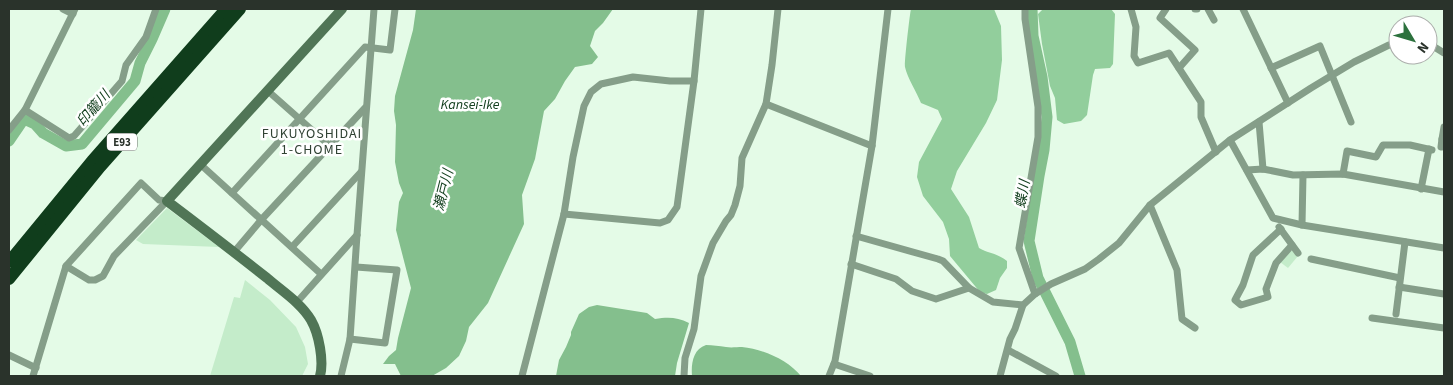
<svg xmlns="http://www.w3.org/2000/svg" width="1453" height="385" viewBox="0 0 1453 385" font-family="'Source Sans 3','Noto Sans JP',sans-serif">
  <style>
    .green { fill: #c4ecca }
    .forest { fill: #92ce9c }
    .water { fill: #84bf8d }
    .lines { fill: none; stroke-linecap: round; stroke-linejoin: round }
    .river { stroke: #84bf8d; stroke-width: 11 }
    .street { stroke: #859e89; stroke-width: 7 }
    .secondary { stroke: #507556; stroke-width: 10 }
    .highway { stroke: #103d1c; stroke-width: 12 }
    .labels { text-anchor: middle; stroke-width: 5; stroke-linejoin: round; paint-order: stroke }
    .shield { fill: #fff; stroke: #6a706b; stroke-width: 1 }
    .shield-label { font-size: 11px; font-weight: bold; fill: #2a332b }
    .water-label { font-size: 14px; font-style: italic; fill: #14401f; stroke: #fff }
    .neighbourhood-label { font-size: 14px; letter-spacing: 1px; fill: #304233; stroke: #fff }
  </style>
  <rect width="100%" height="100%" fill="#e4fbe7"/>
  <g class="green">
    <polygon points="167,208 219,247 143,244 136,240"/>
    <polygon points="1289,251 1293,251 1298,256 1288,268 1280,262"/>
    <polygon points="245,280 270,300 296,327 305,347 308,364 302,376 210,376 234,297 240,298"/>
  </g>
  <g class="forest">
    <path d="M911 9H994L1001 26 1002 60 997 100 986 123 957 171 951 189 969 217 979 248C990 254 997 253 1007 261V268L1000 278 996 290 987 294 980 292 950 256 949 239 943 222 923 196 917 177 919 162 942 119 938 110 921 103C917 93 907 77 905 67 904 64 910 12 911 9Z"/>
    <polygon points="1043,9 1111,9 1115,14 1113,64 1110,68 1095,69 1093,75 1087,115 1081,121 1064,124 1057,120 1055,98 1050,86 1042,44 1038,14"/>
  </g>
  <g class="water">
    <polygon points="416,9 613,9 603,23 595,31 590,46 598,57 592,64 575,67 565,81 555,99 544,111 535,159 522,195 524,224 488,303 469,327 466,341 459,356 446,368 432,376 401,376 395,364 383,364 389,356 396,350 398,338 411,288 396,230 399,202 403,193 399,183 395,162 396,125 394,111 395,96 413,30"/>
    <path d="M597 305 647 313 655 319C668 317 677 317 689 323L677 363 675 376H556L559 360 566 347 571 335V332L579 314 589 307Z"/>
    <path d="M706 345C713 345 719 346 726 347 731 348 737 347 742 347 763 349 788 360 801 376H692C691 364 693 349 706 345Z"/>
  </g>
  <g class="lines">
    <g class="river">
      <polyline points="1032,9 1033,36 1042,77 1047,117 1044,150 1039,176 1029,241 1038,278 1070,342 1080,376"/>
      <polyline points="9,141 24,119 35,124 43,133 66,146 82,144 135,81 140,63 152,39 165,9"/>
    </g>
    <g class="street">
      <polyline points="63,9 73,14"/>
      <polyline points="1025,9 1025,19 1038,107 1038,137 1019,248 1035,294"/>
      <polyline points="1131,9 1136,27 1134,56 1138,63 1169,53 1201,102 1201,117 1216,152"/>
      <polyline points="1166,9 1160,18 1195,50 1179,68"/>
      <polyline points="1195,9 1197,9"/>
      <polyline points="1208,9 1214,20"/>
      <polyline points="1243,9 1288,103"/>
      <polyline points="1428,43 1444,53"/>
      <polyline points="1271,68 1320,46 1351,122"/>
      <polyline points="268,91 330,146"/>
      <polyline points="766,104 872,146"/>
      <polyline points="25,110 69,138 74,136 122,81 126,65 146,37 156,9"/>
      <polyline points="1259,122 1263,169"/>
      <polyline points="1444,127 1442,139 1444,139"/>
      <polyline points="9,130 25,110 75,9"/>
      <polyline points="1230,140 1273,218 1302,225 1444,248"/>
      <polyline points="1441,147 1442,139"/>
      <polyline points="200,164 321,274"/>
      <polyline points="1247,170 1263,169 1293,175 1343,174 1444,192"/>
      <polyline points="1343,174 1347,151 1376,157 1383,145 1410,145 1432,150"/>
      <polyline points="1421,189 1429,149"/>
      <polyline points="232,193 365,47 390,50 395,9"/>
      <polyline points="1150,205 1177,270 1182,319 1195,328"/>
      <polyline points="564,214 660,223 668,220 677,207 694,81 701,9"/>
      <polyline points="1302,225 1303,175"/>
      <polyline points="1279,227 1298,253"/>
      <polyline points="1281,229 1253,255 1243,285 1235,300 1241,305 1268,297 1266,289 1276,263 1292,245"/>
      <polyline points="856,236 938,259 943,261 969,288 993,302 1023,305"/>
      <polyline points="292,247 361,172"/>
      <polyline points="234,252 262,219 365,108"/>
      <polyline points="1311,259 1400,278"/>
      <polyline points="851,264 896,279 912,291 936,299 969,288"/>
      <polyline points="66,266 89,280 95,280 103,276 114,256 167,201"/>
      <polyline points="1399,287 1444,294"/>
      <polyline points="297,302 357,235"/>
      <polyline points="1396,314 1405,242"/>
      <polyline points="1372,318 1444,328"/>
      <polyline points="350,339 385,343 397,270 356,267"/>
      <polyline points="1008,350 1056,376"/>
      <polyline points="9,355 36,368"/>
      <polyline points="834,364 870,376"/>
      <polyline points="33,376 66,266 141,183 159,200 167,201"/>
      <polyline points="341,376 350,339 357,235 374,9"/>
      <polyline points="522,376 564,214 573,157 584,106 591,92 601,84 633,77 670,81 694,81"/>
      <polyline points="684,376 685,358 694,329 701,276 713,243 726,221 731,215 735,205 740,186 742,158 766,104 772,65 778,9"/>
      <polyline points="829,376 835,361 872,146 888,9"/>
      <polyline points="1000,376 1010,339 1015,329 1023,305 1035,294 1051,284 1085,269 1099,259 1119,243 1150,205 1230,140 1311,88 1354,62 1389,45 1398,42"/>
    </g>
    <path class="secondary" d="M320 376C324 361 319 334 311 320 301 303 282 291 267 278 234 252 200 226 167 201L342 9"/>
    <g class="highway">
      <polyline points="9,262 92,161 226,9"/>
      <polyline points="9,279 100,167 240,9"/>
    </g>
  </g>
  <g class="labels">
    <rect class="shield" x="107" y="133.5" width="30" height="17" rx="4"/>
    <g class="shield-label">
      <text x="122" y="146">E93</text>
    </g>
    <g class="water-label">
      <text x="470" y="109">Kansei-Ike</text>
      <text transform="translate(93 108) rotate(-49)" y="5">印籠川</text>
      <text transform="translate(443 190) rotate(-76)" y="5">瀬戸川</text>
      <text transform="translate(1022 194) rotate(-80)" y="5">蝶川</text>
    </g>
    <g class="neighbourhood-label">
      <text x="312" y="138">FUKUYOSHIDAI<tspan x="312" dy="16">1-CHOME</tspan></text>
    </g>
  </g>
  <rect width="1453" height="385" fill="none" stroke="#2a332b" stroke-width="20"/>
  <g transform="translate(1413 40) rotate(128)"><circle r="24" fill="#ffffff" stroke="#aaadaa"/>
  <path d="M0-4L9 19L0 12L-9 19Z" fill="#2c713d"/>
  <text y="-8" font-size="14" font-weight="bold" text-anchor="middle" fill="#2a332b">N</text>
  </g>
</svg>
